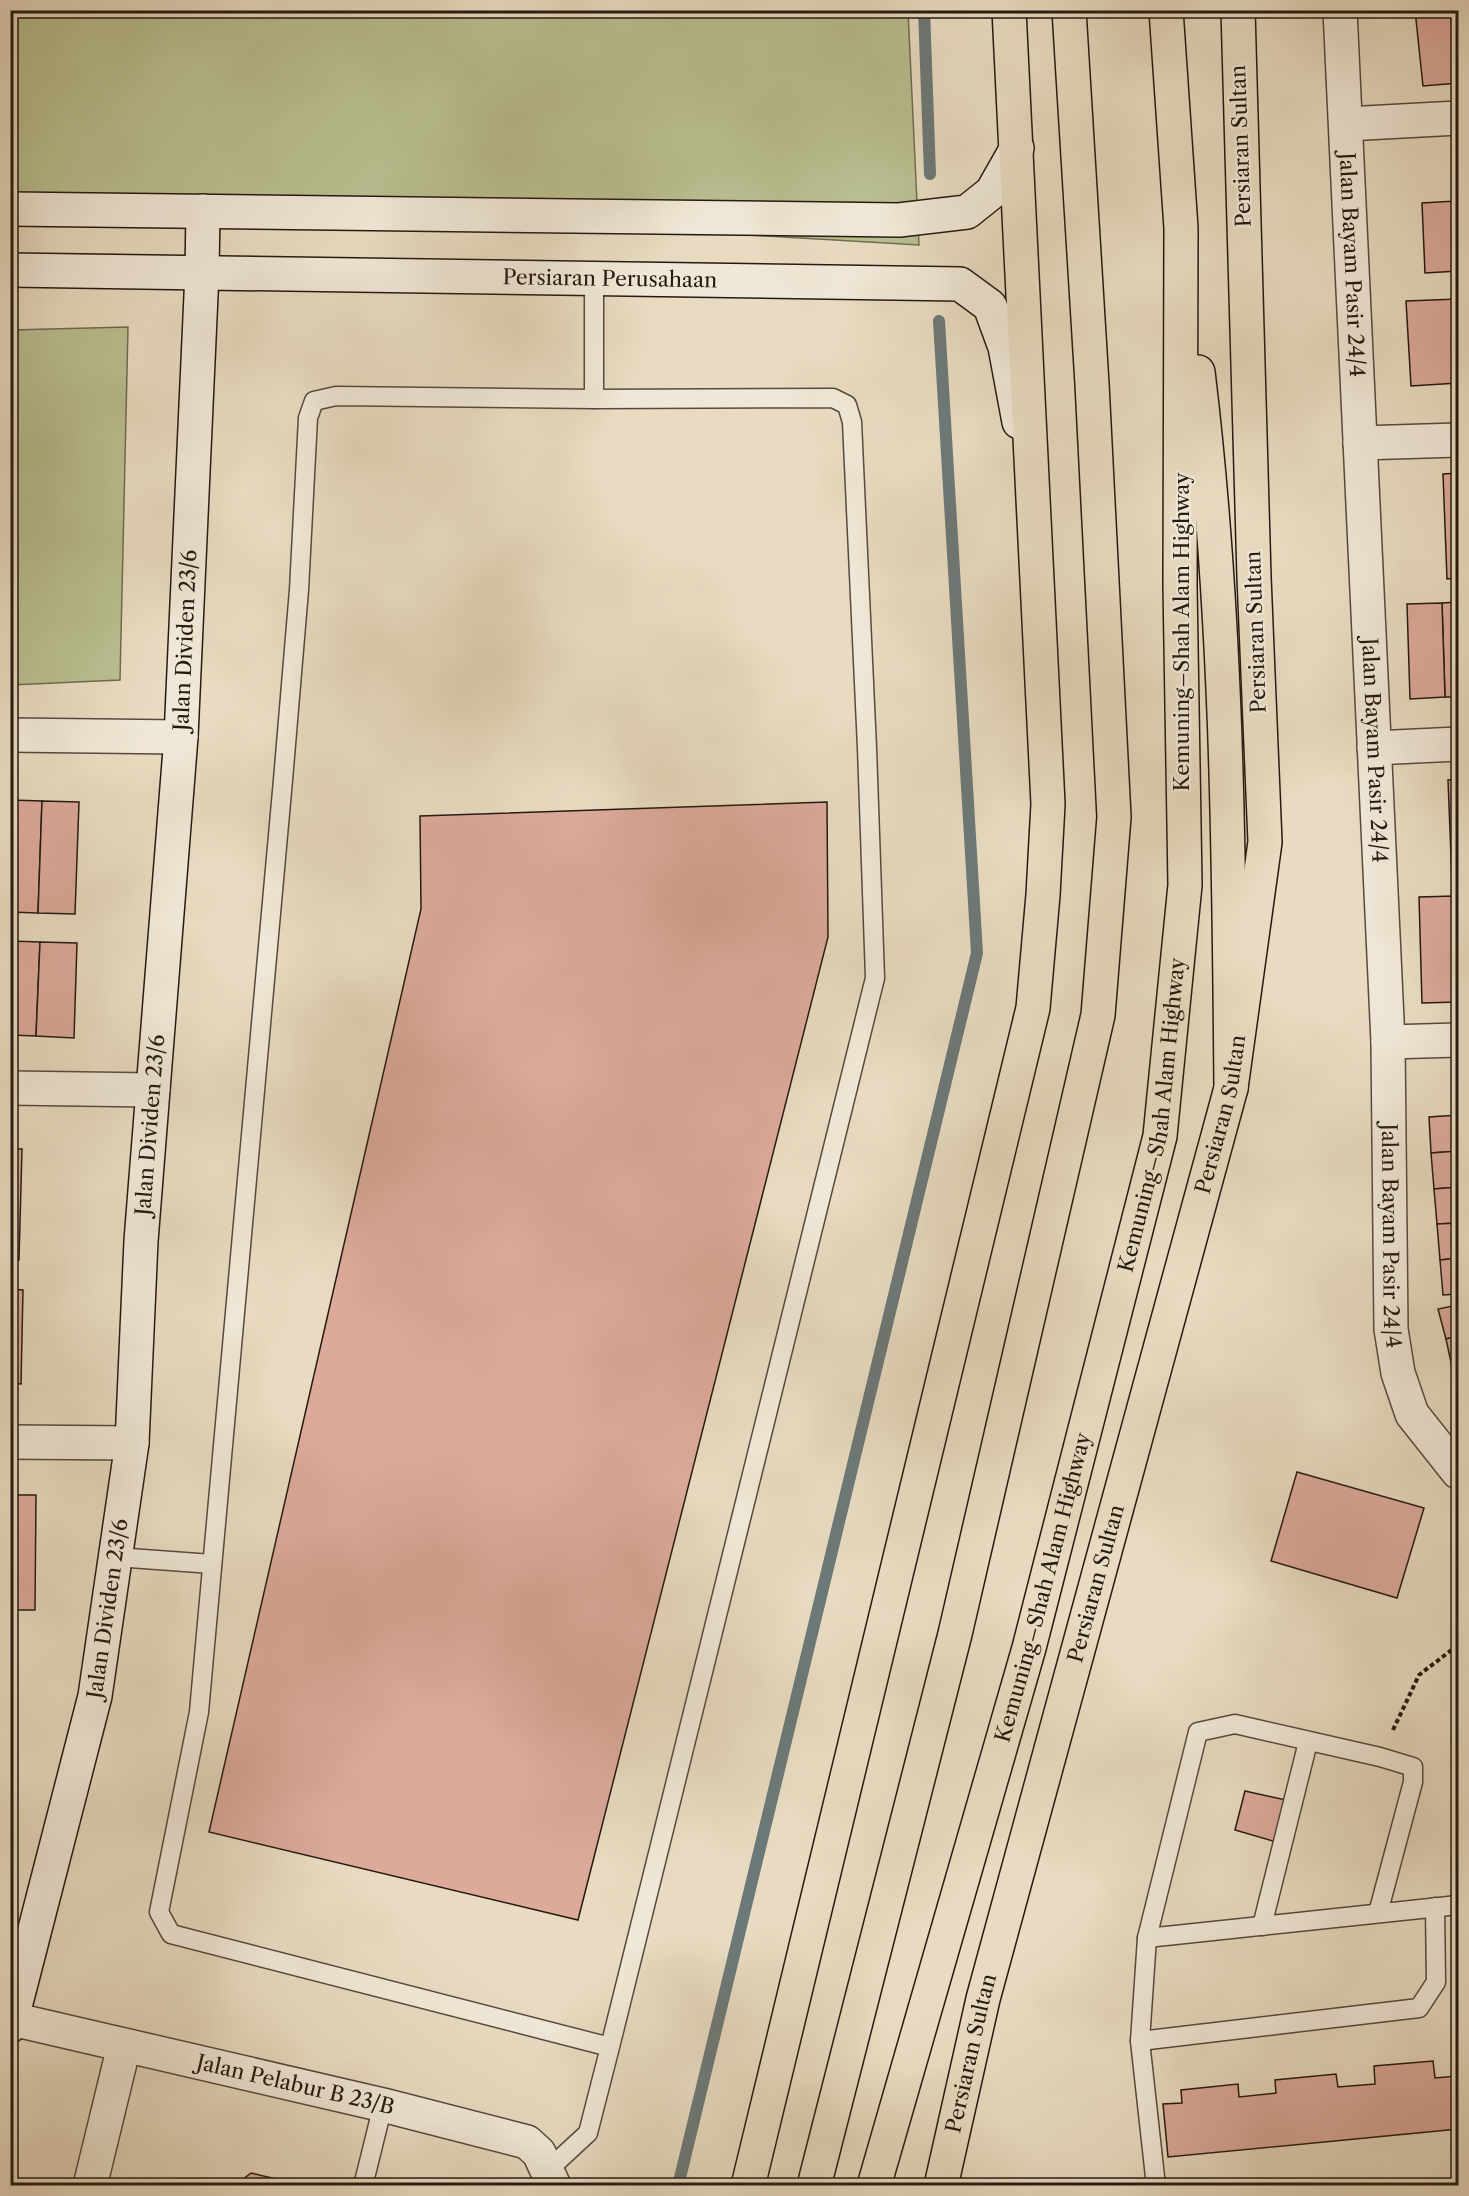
<svg xmlns="http://www.w3.org/2000/svg" width="1469" height="2196" viewBox="0 0 1469 2196" font-family="'Libre Caslon Text',serif">
  <style>
    .green { fill: #b9bf91; stroke: #6f6c51; stroke-width: 1.5 }
    .lines { fill: none; stroke-linecap: round; stroke-linejoin: round }
    .stream { stroke: #6c7978; stroke-width: 12 }
    .building { fill: #dca99b; stroke: #251a11; stroke-width: 1.5 }
    .lane-casing { stroke: #564a3d; stroke-width: 21 }
    .street-casing { stroke: #564a3d; stroke-width: 36 }
    .secondary-casing { stroke: #251a11; stroke-width: 36 }
    .primary-casing { stroke: #251a11; stroke-width: 36 }
    .highway-casing { stroke: #251a11; stroke-width: 36 }
    .path { stroke: #251a11; stroke-width: 4; stroke-dasharray: 4.5 3; stroke-linecap: butt }
    .lane { stroke: #f0e8d7; stroke-width: 18 }
    .street { stroke: #f0e8d7; stroke-width: 33 }
    .secondary { stroke: #f0e8d7; stroke-width: 33 }
    .primary { stroke: #e8dbc1; stroke-width: 33 }
    .highway { stroke: #e8dbc1; stroke-width: 33 }
    .labels { text-anchor: middle; stroke-width: 4.5; stroke-linejoin: round; paint-order: stroke }
    .street-label { font-size: 21px; fill: #251a11; stroke: #f0e8d7 }
  </style>
  <rect width="100%" height="100%" fill="#e8dbc1"/>
  <filter id="stains"><feTurbulence type="fractalNoise" baseFrequency=".00333" numOctaves="4"/><feColorMatrix values="0 0 0 0 .2 0 0 0 0 .09 0 0 0 0 .02 0 0 0 .5 -.17"/></filter>
  <radialGradient id="worn" r=".72"><stop offset=".6" stop-color="#630" stop-opacity="0"/><stop offset="1" stop-color="#630" stop-opacity=".3"/></radialGradient>
  <g class="green">
    <polygon points="10,11 908,11 919,245 11,192"/>
    <polygon points="128,327 120,680 11,685 11,330"/>
  </g>
  <g class="lines">
    <g class="stream">
      <polyline points="924,10 930,174"/>
      <polyline points="678,2186 977,953 939,321"/>
    </g>
  </g>
  <g class="building">
    <polygon points="1415,10 1450,10 1458,83 1423,86"/>
    <polygon points="1450,10 1458,10 1458,83"/>
    <polygon points="1455,162 1458,162 1458,250 1456,201"/>
    <polygon points="1456,201 1458,271 1425,273 1422,203"/>
    <polygon points="1458,299 1458,383 1411,386 1406,301"/>
    <polygon points="1458,473 1458,578 1447,579 1443,474"/>
    <polygon points="1458,602 1458,697 1445,697 1442,603"/>
    <polygon points="1442,603 1445,697 1410,699 1407,604"/>
    <polygon points="1458,779 1458,882 1452,882 1448,780"/>
    <polygon points="10,800 42,801 38,913 10,912"/>
    <polygon points="42,801 79,802 75,914 38,913"/>
    <polygon points="827,802 828,937 578,1920 209,1832 421,909 420,816"/>
    <polygon points="1454,896 1458,896 1458,1002 1457,1002"/>
    <polygon points="1454,896 1457,1002 1422,1003 1419,897"/>
    <polygon points="10,941 40,942 36,1036 10,1035"/>
    <polygon points="40,942 77,943 74,1038 36,1036"/>
    <polygon points="1458,1115 1458,1151 1431,1153 1429,1117"/>
    <polygon points="10,1149 22,1149 19,1260 10,1260"/>
    <polygon points="1458,1151 1458,1187 1434,1189 1431,1153"/>
    <polygon points="1458,1187 1458,1223 1437,1224 1434,1189"/>
    <polygon points="1458,1223 1458,1258 1440,1260 1437,1224"/>
    <polygon points="1458,1258 1458,1294 1443,1295 1440,1260"/>
    <polygon points="10,1289 23,1290 21,1384 10,1383"/>
    <polygon points="1458,1305 1458,1336 1446,1339 1438,1309"/>
    <polygon points="1458,1336 1458,1381 1455,1381 1446,1339"/>
    <polygon points="1297,1472 1424,1508 1397,1598 1271,1561"/>
    <polygon points="10,1495 36,1495 35,1610 10,1610"/>
    <polygon points="1245,1791 1286,1800 1276,1842 1235,1830"/>
    <polygon points="1433,2061 1435,2078 1457,2076 1458,2129 1168,2157 1163,2104 1182,2103 1181,2090 1238,2084 1239,2097 1276,2093 1275,2080 1336,2074 1338,2087 1375,2084 1374,2066"/>
    <polygon points="251,2173 306,2186 234,2186"/>
  </g>
  <g class="lines">
    <g class="lane-casing">
      <g id="lane">
        <polyline points="594,399 594,278"/>
        <polyline points="116,1557 212,1564"/>
        <polyline points="1378,1913 1413,1782 1413,1767 1380,1757 1235,1724 1198,1732 1147,1938 1140,2041 1419,2008 1436,1982 1435,1907"/>
        <polyline points="1262,1926 1308,1742"/>
        <polyline points="1147,1938 1458,1905"/>
        <polyline points="1140,2041 1156,2186"/>
        <polyline points="548,2170 588,2133 610,2047 875,978 867,748 852,422 847,405 833,398 594,399 336,396 314,401 308,418 299,590 283,780 199,1712 159,1912 171,1934 610,2047"/>
        <polyline points="363,2186 383,2105"/>
      </g>
    </g>
    <g class="street-casing">
      <g id="street">
        <path id="s1" d="M1340 10 1388 1042 1391 1329 1398 1373 1412 1414 1458 1472"/>
        <polyline points="1346,124 1458,118"/>
        <polyline points="1360,443 1458,440"/>
        <polyline points="10,735 181,737"/>
        <polyline points="1374,748 1458,744"/>
        <polyline points="1388,1042 1458,1040"/>
        <polyline points="10,1088 153,1090"/>
        <polyline points="10,1442 132,1443"/>
        <path id="s2" d="M12 2019 383 2105 527 2142 539 2153 554 2186"/>
        <polyline points="90,2186 124,2046"/>
      </g>
    </g>
    <g class="secondary-casing">
      <g id="secondary">
        <polyline points="10,209 899,220 967,212 992,192 1017,148"/>
        <path id="s3" d="M10 270 960 284 990 306 1005 347 1019 422"/>
        <path id="s4" d="M10 2026 95 1696 132 1443 141 1241 181 737 202 273 203 211"/>
      </g>
    </g>
    <g class="primary-casing">
      <g id="primary">
        <polyline points="748,2186 1033,1008 1043,895 1048,804 1009,10"/>
        <path id="s5" d="M941 2186 983 1999 1231 1088 1265 842 1254 577 1238 10"/>
      </g>
    </g>
    <g class="highway-casing">
      <g id="highway">
        <path d="M1198 372C1227 610 1229 849 1231 1088"/>
        <polyline points="814,2186 955,1634 1098,1015 1114,817 1092,384 1069,10"/>
        <path id="s6" d="M874 2186 1029 1648 1160 1136 1185 885 1180 586 1181 228 1166 10"/>
      </g>
    </g>
    <polyline class="path" points="1393,1730 1419,1675 1458,1645"/>
    <use href="#lane" class="lane"/>
    <use href="#street" class="street"/>
    <use href="#secondary" class="secondary"/>
    <use href="#primary" class="primary"/>
    <use href="#highway" class="highway"/>
  </g>
  <g class="labels">
    <g class="street-label">
      <text transform="translate(1241 146) rotate(-92)" y="7">Persiaran Sultan</text>
      <text dy="7" stroke="none"><textPath href="#s1" startOffset="255">Jalan Bayam Pasir 24/4</textPath></text>
      <text dy="7" stroke="none"><textPath href="#s3" startOffset="600">Persiaran Perusahaan</textPath></text>
      <text transform="translate(1182 632) rotate(-90)" y="7">Kemuning–Shah Alam Highway</text>
      <text transform="translate(1256 632) rotate(-92)" y="7">Persiaran Sultan</text>
      <text dy="7" stroke="none"><textPath href="#s4" startOffset="1401">Jalan Dividen 23/6</textPath></text>
      <text dy="7" stroke="none"><textPath href="#s1" startOffset="741">Jalan Bayam Pasir 24/4</textPath></text>
      <text dy="7" stroke="none"><textPath href="#s6" startOffset="1108">Kemuning–Shah Alam Highway</textPath></text>
      <text dy="7" stroke="none"><textPath href="#s5" startOffset="1108">Persiaran Sultan</textPath></text>
      <text dy="7" stroke="none"><textPath href="#s4" startOffset="915">Jalan Dividen 23/6</textPath></text>
      <text dy="7" stroke="none"><textPath href="#s1" startOffset="1227">Jalan Bayam Pasir 24/4</textPath></text>
      <text dy="7" stroke="none"><textPath href="#s5" startOffset="622">Persiaran Sultan</textPath></text>
      <text dy="7" stroke="none"><textPath href="#s6" startOffset="622">Kemuning–Shah Alam Highway</textPath></text>
      <text dy="7" stroke="none"><textPath href="#s4" startOffset="429">Jalan Dividen 23/6</textPath></text>
      <text dy="7" stroke="none"><textPath href="#s5" startOffset="136">Persiaran Sultan</textPath></text>
      <text dy="7" stroke="none"><textPath href="#s2" startOffset="291">Jalan Pelabur B 23/B</textPath></text>
    </g>
  </g>
  <rect width="1469" height="2196" fill="none" stroke="#e8dbc1" stroke-width="36"/>
  <rect x="12" y="12" width="1445" height="2172" fill="none" stroke="#251a11" stroke-width="3"/>
  <rect x="18" y="18" width="1433" height="2160" fill="none" stroke="#251a11" stroke-width="1.5"/>
  <rect width="100%" height="100%" filter="url(#stains)"/>
  <rect width="100%" height="100%" fill="url(#worn)"/>
</svg>
